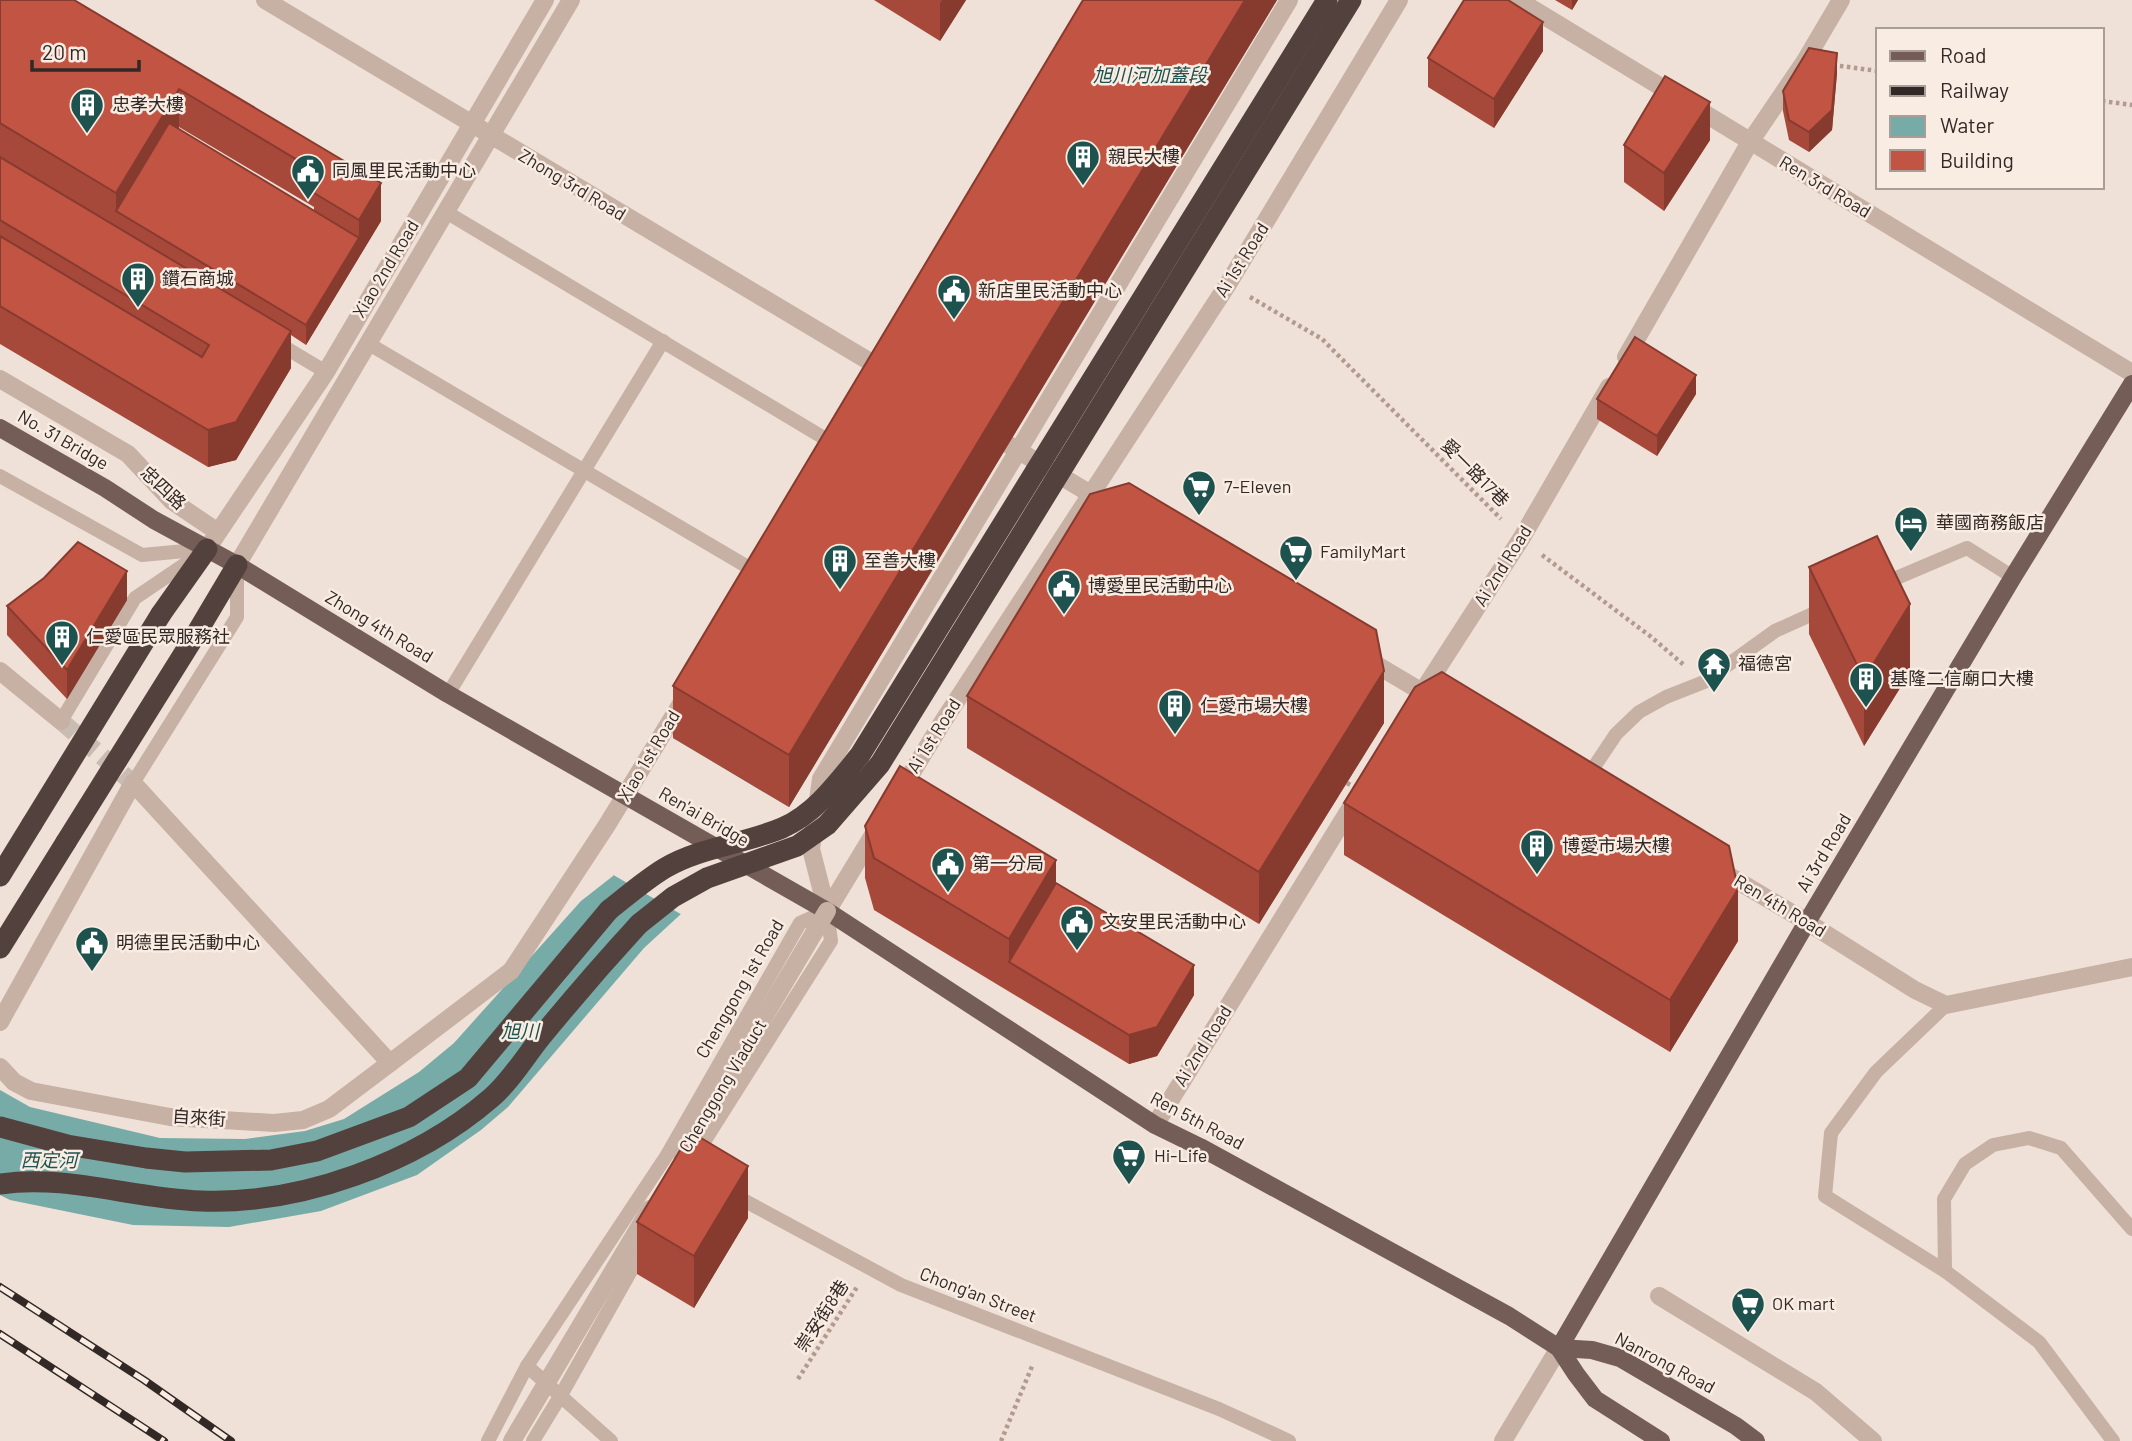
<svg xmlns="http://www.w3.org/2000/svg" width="2132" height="1441" viewBox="0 0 2132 1441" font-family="Barlow,'Noto Sans TC',sans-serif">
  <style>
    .water { fill: #77aba8 }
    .pier { fill: #efe1d7 }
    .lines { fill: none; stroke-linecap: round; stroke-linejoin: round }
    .minor-tunnel { stroke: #c9bcb3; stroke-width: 18; stroke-dasharray: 18 9; stroke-linecap: butt }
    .path { stroke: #b29a8e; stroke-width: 4.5; stroke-dasharray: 3.5 3.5; stroke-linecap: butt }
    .service { stroke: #c7b0a4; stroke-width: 14 }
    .pedestrian { stroke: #c7b0a4; stroke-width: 18 }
    .minor { stroke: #c7b0a4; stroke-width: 18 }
    .tertiary { stroke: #c7b0a4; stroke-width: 18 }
    .primary { stroke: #745d57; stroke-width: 18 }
    .motorway { stroke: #53413d; stroke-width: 21 }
    .rail-casing { stroke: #322825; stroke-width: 8 }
    .rail { stroke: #f8ece3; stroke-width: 5; stroke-dasharray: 16; stroke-linecap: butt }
    .path-bridge { stroke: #b29a8e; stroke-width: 4.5; stroke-dasharray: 3.5 3.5; stroke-linecap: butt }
    .tertiary-bridge { stroke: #c7b0a4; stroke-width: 18 }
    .motorway-bridge { stroke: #53413d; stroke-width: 21 }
    .wall { fill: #a6483a; fill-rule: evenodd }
    .shaded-wall { fill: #873b2f }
    .building { fill: #c15443; stroke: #873b2f; stroke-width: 2 }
    .labels { text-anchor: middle; stroke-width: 5; stroke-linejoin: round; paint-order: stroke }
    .poi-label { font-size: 18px; fill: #322825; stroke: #f8ece3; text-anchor: start }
    .street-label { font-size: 18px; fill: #322825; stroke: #f8ece3 }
    .water-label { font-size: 19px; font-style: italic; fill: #1d524f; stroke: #f8ece3 }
  </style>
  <rect width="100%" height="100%" fill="#efe1d7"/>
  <polygon class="water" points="1008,444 789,807 742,811 681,914 644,948 508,1107 481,1130 417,1175 321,1211 229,1227 133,1225 10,1200 0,1195 0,1090 30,1107 160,1138 245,1139 305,1131 344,1119 419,1072 454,1043 581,901 613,876 674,771 673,738"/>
  <polygon class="pier" points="673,738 789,807 787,811 744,814 684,916 610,873 671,770 670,744"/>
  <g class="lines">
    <polyline class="minor-tunnel" points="61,721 133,783"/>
    <g class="path">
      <polyline points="1833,65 1878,71"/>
      <polyline points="2102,101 2132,105"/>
      <polyline points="1250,297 1322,339 1501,519"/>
      <polyline points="1542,555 1650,636 1684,665"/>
      <polyline points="798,1379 857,1287"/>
      <polyline points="1001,1441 1033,1364"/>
    </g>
    <g class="service">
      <polyline points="446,212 834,444"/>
      <polyline points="276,342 326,372"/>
      <polyline points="369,344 758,573"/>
      <polyline points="0,476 142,555 206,549"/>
      <polyline points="1880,585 1967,548 2013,577"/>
      <polyline points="448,694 663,341"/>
      <polyline points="61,721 135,598 197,556"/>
      <polyline points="1586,779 1616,734 1639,712 1666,697 1704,682 1775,631 1826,608"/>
      <polyline points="133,783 237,617 237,566"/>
      <polyline points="1946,1005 1876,1072 1831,1133 1825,1196 1945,1271 2039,1342 2113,1441"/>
      <polyline points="734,1195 901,1285 1219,1409 1289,1441"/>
      <polyline points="1945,1271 1944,1199 1965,1164 1993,1145 2029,1138 2061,1148 2132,1229"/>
      <polyline points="527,1366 611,1441"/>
      <polyline points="488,1441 527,1366 667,1155 800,923 827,911 831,941 695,1156"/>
      <polyline points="533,1441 561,1395 646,1244"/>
    </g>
    <polyline class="pedestrian" points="1659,1296 1816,1392 1873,1441"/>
    <g class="minor">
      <polyline points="265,0 887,372"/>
      <polyline points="1518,0 2132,373"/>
      <polyline points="1626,357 1750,142 1805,61 1841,0"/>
      <polyline points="0,379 128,454 172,501 218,532"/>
      <polyline points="989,433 1109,505"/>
      <polyline points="1365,658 1434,699"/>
      <polyline points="0,671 61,721"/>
      <polyline points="1419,697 1521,539 1609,387"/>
      <polyline points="900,792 942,723 1228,284 1399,0"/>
      <polyline points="1716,868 1807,922 1915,990 1946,1005 2132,967"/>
      <polyline points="827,911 878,827"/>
      <polyline points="827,911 811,849 821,779 1289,0"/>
      <polyline points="0,1022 133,783 390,1063 511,971 607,825 684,699"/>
      <polyline points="0,1067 14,1082 31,1091 170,1117 274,1123 303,1120 329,1109 390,1063"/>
      <polyline points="1155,1125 1356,799"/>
      <polyline points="1503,1441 1559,1348"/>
    </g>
    <g class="tertiary">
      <polyline points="207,549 326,372 545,0"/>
      <polyline points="237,565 571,0"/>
    </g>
    <g class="primary">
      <polyline points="0,428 105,488 154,520 237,565 448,694 827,911 1155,1125 1200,1147 1509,1316 1559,1348 1576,1374 1595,1399 1661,1441"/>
      <polyline points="1559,1348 1807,922 2013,577 2132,384"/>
      <polyline points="1559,1348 1592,1350 1620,1358 1736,1426 1756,1441"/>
    </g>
    <g class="motorway">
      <polyline points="161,614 207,549"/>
      <polyline points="196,634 237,565"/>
      <polyline points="0,876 32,824"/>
      <polyline points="0,948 66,842"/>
      <polyline points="0,1127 67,1145 146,1158 185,1162 271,1160 317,1151 409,1117 468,1078 609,910"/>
      <path d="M0 1184C67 1174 134 1199 201 1201 300 1205 416 1163 491 1098 510 1082 525 1057 541 1037 573 998 605 961 639 924"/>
    </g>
    <g class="rail-casing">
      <g id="rail">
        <polyline points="0,1287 144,1380 231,1441"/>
        <polyline points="0,1334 164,1441"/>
      </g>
    </g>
    <use href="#rail" class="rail"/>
    <polyline class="path-bridge" points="1347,783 1358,789"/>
    <g class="tertiary-bridge">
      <polyline points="682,1155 827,911"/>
      <polyline points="512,1441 650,1209"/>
    </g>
    <g class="motorway-bridge">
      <polyline points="32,824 161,614"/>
      <polyline points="66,842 196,634"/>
      <path d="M609 910C627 896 645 880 665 868 701 847 744 844 782 828 815 814 838 782 860 755L1327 0"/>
      <polyline points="639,924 673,897 707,878 797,846 827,825 880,764 1351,0"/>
    </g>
  </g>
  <g class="wall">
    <path d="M0 0 381 183V221L306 345 291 335V368L236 460 208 467 0 344ZM179 127 314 207V211L178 129Z"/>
    <polygon points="874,0 966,0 940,41"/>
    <polygon points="1083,0 1277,0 789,807 673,738 673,686"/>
    <polygon points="1555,0 1578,0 1572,10"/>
    <polygon points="1543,51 1494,128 1428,87 1428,58"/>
    <polygon points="1837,73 1832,130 1809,152 1789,140 1783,111 1783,91"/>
    <polygon points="1710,140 1664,211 1624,182 1624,145"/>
    <polygon points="1696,394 1657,456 1597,419 1597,399"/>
    <polygon points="1809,567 1910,672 1864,746 1809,634"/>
    <polygon points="127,600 67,699 7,635 7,606"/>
    <polygon points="967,696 1384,723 1259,924 967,748"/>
    <polygon points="1344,803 1738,941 1670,1052 1344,855"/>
    <polygon points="865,826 1056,883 1194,995 1157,1056 1129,1064 874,910 865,878"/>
    <polygon points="748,1218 694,1308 637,1274 637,1222"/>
  </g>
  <g class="shaded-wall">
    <polygon points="942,0 966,0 940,41 940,4"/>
    <polygon points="1245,0 1277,0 789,807 789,755"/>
    <polygon points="1572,0 1578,0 1572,10"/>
    <polygon points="1543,22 1543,51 1494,128 1494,99"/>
    <polygon points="1837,53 1837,73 1832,130 1809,152 1809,132"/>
    <polygon points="179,89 179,127 125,216 116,211 116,193"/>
    <polygon points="1710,102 1710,140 1664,211 1664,173"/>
    <polygon points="381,183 381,221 306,345 306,325 359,238 359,220"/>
    <polygon points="291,331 291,368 236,460 208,467 208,430"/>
    <polygon points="1696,375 1696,394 1657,456 1657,436"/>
    <polygon points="127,571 127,600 67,699 67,670"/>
    <polygon points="1910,604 1910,672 1864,746 1864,679"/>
    <polygon points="1384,671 1384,723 1259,924 1259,872"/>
    <polygon points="1056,860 1056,912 1009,962 1009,939"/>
    <polygon points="1738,889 1738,941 1670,1052 1670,1000"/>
    <polygon points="1194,965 1194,995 1157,1056 1129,1064 1129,1035"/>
    <polygon points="748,1166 748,1218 694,1308 694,1256"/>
  </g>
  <g class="building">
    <polygon points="0,0 74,0 381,183 359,220 314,193 324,176 179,89 116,193 0,123"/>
    <polygon points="1083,0 1245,0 789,755 673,686"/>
    <polygon points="1464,0 1508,0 1543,22 1494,99 1428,58"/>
    <polygon points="1809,48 1837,53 1832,110 1809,132 1789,120 1783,91"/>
    <polygon points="1665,76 1710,102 1664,173 1624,145"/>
    <polygon points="169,123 359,238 306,325 116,211"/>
    <polygon points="0,157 291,331 236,422 208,430 0,306 0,236 202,357 209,345 0,220"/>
    <polygon points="1635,337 1696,375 1657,436 1597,399"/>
    <polygon points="1129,483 1376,630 1384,671 1259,872 967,696 1090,494"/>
    <polygon points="1877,536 1910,604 1864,679 1809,567"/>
    <polygon points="78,542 127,571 67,670 7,606 44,578"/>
    <polygon points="1442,672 1729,846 1738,889 1670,1000 1344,803 1415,687"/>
    <polygon points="900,766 1056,860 1009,939 874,858 865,826"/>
    <polygon points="1056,883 1194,965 1157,1027 1129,1035 1009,962"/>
    <polygon points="691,1132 748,1166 694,1256 637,1222"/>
  </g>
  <defs>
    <g id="building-pin" transform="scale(1.75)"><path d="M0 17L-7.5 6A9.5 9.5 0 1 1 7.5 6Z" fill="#1d524f" stroke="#f8ece3"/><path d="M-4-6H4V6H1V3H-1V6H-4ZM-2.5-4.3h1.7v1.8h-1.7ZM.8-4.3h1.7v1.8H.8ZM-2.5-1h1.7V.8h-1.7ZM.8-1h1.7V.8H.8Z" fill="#fff"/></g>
    <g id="civic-pin" transform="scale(1.75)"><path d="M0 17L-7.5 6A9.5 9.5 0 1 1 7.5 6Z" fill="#1d524f" stroke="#f8ece3"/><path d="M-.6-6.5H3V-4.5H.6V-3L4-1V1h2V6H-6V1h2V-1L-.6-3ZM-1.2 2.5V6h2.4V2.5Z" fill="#fff"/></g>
    <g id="supermarket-pin" transform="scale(1.75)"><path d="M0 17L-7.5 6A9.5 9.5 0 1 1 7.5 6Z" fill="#1d524f" stroke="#f8ece3"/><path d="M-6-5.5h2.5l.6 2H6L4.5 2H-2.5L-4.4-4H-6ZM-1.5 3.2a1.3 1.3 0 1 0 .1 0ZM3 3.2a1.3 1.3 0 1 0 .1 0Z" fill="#fff"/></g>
    <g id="hotel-pin" transform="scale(1.75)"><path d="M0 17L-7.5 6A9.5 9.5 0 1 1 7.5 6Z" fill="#1d524f" stroke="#f8ece3"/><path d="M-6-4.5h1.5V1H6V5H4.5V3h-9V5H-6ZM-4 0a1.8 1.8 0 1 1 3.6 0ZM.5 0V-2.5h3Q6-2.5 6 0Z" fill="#fff"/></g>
    <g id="temple-pin" transform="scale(1.75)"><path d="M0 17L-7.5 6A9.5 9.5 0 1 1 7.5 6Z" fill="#1d524f" stroke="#f8ece3"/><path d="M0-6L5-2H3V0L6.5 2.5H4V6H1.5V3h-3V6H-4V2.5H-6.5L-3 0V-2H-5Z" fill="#fff"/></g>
  </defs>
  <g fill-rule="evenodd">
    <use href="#building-pin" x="87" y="105"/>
    <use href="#building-pin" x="1083" y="157"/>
    <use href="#civic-pin" x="308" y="171"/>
    <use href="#building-pin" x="138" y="279"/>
    <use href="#civic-pin" x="954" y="291"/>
    <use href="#supermarket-pin" x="1199" y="487"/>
    <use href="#hotel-pin" x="1911" y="523"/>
    <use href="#supermarket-pin" x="1296" y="552"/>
    <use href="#building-pin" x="840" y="561"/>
    <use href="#civic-pin" x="1064" y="586"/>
    <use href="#building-pin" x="62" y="637"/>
    <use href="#temple-pin" x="1714" y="664"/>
    <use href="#building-pin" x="1866" y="679"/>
    <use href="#building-pin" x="1175" y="706"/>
    <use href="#building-pin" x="1537" y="846"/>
    <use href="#civic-pin" x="948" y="864"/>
    <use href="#civic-pin" x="1077" y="922"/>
    <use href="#civic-pin" x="92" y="943"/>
    <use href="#supermarket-pin" x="1129" y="1156"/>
    <use href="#supermarket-pin" x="1748" y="1304"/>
  </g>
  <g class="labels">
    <g class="poi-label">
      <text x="112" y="111">忠孝大樓</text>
      <text x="1108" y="163">親民大樓</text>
      <text x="332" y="177">同風里民活動中心</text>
      <text x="162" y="285">鑽石商城</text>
      <text x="978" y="297">新店里民活動中心</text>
      <text x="1224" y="493">7-Eleven</text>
      <text x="1936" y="529">華國商務飯店</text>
      <text x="1320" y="558">FamilyMart</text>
      <text x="864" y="567">至善大樓</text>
      <text x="1088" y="592">博愛里民活動中心</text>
      <text x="86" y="643">仁愛區民眾服務社</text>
      <text x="1738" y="670">福德宮</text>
      <text x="1890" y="685">基隆二信廟口大樓</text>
      <text x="1200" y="712">仁愛市場大樓</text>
      <text x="1562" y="852">博愛市場大樓</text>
      <text x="972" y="870">第一分局</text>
      <text x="1102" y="928">文安里民活動中心</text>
      <text x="116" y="949">明德里民活動中心</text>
      <text x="1154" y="1162">Hi-Life</text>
      <text x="1772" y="1310">OK mart</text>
    </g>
    <g class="street-label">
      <text transform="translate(572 185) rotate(31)" y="6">Zhong 3rd Road</text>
      <text transform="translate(1825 187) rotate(31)" y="6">Ren 3rd Road</text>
      <text transform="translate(1242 260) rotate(-58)" y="6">Ai 1st Road</text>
      <text transform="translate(386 269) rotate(-59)" y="6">Xiao 2nd Road</text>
      <text transform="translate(63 440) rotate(30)" y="6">No. 31 Bridge</text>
      <text transform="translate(1475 473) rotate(45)" y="6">愛一路17巷</text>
      <text transform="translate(163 488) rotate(43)" y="6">忠四路</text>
      <text transform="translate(1503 566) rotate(-58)" y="6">Ai 2nd Road</text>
      <text transform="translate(379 627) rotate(31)" y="6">Zhong 4th Road</text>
      <text transform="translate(934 736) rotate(-58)" y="6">Ai 1st Road</text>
      <text transform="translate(649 756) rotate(-59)" y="6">Xiao 1st Road</text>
      <text transform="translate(704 817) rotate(30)" y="6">Ren'ai Bridge</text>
      <text transform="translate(1824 853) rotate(-59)" y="6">Ai 3rd Road</text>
      <text transform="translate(1780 906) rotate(31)" y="6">Ren 4th Road</text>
      <text transform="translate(740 989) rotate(-60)" y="6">Chenggong 1st Road</text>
      <text transform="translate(1203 1046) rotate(-58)" y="6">Ai 2nd Road</text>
      <text transform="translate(723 1086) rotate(-59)" y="6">Chenggong Viaduct</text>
      <text transform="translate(199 1118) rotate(4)" y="6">自來街</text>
      <text transform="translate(1197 1121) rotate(28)" y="6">Ren 5th Road</text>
      <text transform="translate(978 1295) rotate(21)" y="6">Chong'an Street</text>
      <text transform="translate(822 1316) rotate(-57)" y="6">崇安街8巷</text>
      <text transform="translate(1665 1363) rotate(28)" y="6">Nanrong Road</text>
    </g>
    <g class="water-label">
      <text x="1150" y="82">旭川河加蓋段</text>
      <text x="520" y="1038">旭川</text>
      <text x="49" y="1167">西定河</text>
    </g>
  </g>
  <rect x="1876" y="28" width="228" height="161" fill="#f8ece3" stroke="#a99e97" stroke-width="2"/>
  <rect x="1890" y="51" width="35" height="10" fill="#745d57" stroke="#a99e97" stroke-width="2"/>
  <text x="1940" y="63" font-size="21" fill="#322825">Road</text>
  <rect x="1890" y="86" width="35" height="10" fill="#322825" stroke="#a99e97" stroke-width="2"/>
  <text x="1940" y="98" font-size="21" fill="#322825">Railway</text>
  <rect x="1890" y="116" width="35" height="21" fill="#77aba8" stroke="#a99e97" stroke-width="2"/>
  <text x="1940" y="133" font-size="21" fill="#322825">Water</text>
  <rect x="1890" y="150" width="35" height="21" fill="#c15443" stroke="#a99e97" stroke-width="2"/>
  <text x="1940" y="168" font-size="21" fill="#322825">Building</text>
  <path d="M32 60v10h107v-10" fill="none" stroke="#322825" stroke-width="3.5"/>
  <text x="42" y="60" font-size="21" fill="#322825" stroke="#f8ece3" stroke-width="5" paint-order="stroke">20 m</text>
</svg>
